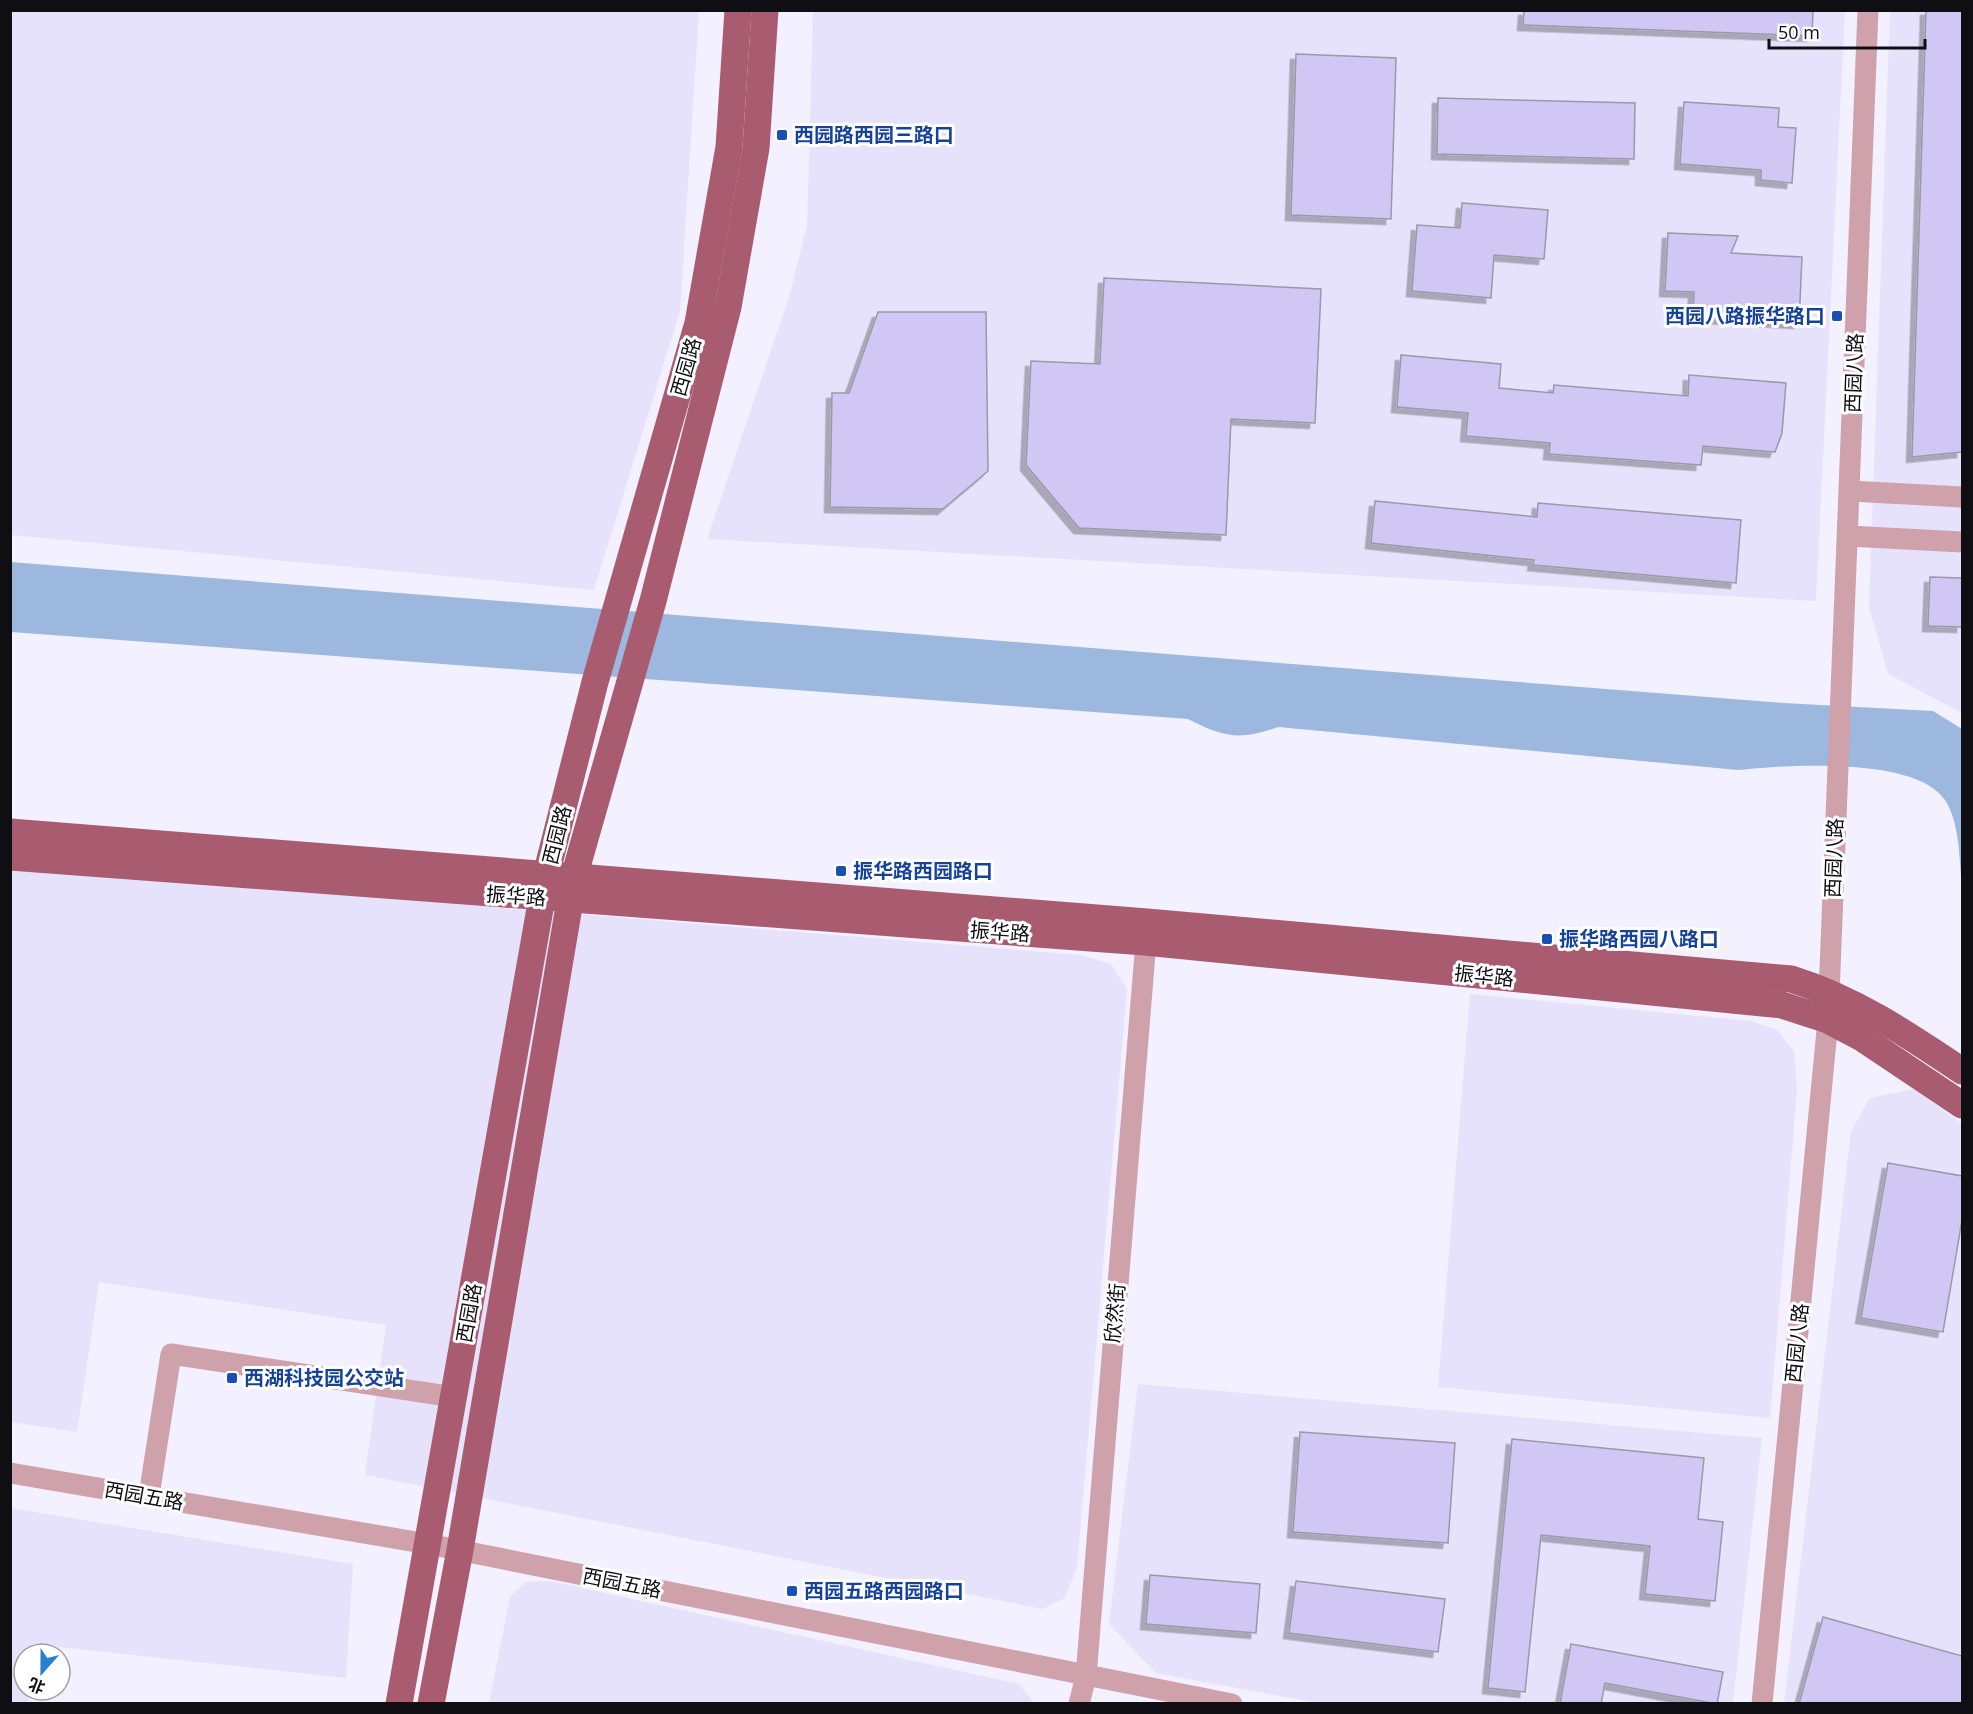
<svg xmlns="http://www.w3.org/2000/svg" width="1973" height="1714" viewBox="0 0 1973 1714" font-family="'Open Sans','Noto Sans SC',sans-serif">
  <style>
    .built { fill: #e6e2fb }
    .water { fill: #9cb8de }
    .building { fill: #d1c7f5; stroke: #9b98a9; stroke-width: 1.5; filter: url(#shadow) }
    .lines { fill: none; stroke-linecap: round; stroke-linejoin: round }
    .minor { stroke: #cfa1ab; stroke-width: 21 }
    .major { stroke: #a95b70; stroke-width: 27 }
    .transit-dot { fill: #1a4fb4; stroke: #fff; stroke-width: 2 }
    .labels { text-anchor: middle; stroke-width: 6; stroke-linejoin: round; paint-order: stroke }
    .transit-label { font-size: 20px; font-weight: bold; fill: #164399; stroke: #fff; text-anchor: start }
    .street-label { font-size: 20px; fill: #0f0e13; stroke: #fff }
  </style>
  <defs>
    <filter id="shadow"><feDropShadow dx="-5.5" dy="5.5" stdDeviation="0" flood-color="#0004"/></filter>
  </defs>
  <rect width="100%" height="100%" fill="#f3f0ff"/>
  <g class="built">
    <polygon points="10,11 699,11 680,311 594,590 11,535"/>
    <polygon points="813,11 1845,11 1816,601 707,539 789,297 807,226"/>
    <polygon points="1890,11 1962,11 1962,713 1888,674 1869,607"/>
    <polygon points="11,868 1081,955 1111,964 1127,989 1077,1567 1065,1598 1043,1609 365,1475 386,1325 99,1282 77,1432 11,1422"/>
    <polygon points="1470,994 1751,1021 1777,1030 1794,1051 1797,1090 1770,1418 1438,1387"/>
    <polygon points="1914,1089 1962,1124 1962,1703 1784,1704 1851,1131 1870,1098"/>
    <polygon points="1138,1384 1762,1438 1733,1703 1317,1703 1156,1673 1109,1624"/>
    <polygon points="10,1508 353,1564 346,1678 40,1645 38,1654 24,1654 24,1690 31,1690 28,1703 11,1703"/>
    <polygon points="550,1581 1019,1684 1034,1703 489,1703 510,1597 526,1582"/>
  </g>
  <path class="water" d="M10 562 1783 703 1933 711 1962 729V885C1959 859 1960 823 1945 800 1916 756 1785 765 1738 770L1278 727C1240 741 1223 737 1188 719L11 632Z"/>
  <g class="building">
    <polygon points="1524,10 1813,10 1812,36 1523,25"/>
    <polygon points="1926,10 1962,10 1962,452 1912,457"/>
    <polygon points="1296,54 1396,58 1391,219 1291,215"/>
    <polygon points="1438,98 1635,103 1634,159 1437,154"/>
    <polygon points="1684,102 1779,108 1778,127 1796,128 1792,183 1761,180 1761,170 1680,164"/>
    <polygon points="1462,203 1548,210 1544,259 1494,255 1491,298 1412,291 1417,225 1460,228"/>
    <polygon points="1668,233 1738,236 1731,253 1802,257 1799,323 1693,317 1694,292 1665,291"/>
    <polygon points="1104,278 1321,289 1315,423 1231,419 1226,535 1079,528 1026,465 1031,361 1100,364"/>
    <polygon points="878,312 986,312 988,471 943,509 830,507 832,393 849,393"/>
    <polygon points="1401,355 1501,364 1499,388 1553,393 1554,385 1688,396 1689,375 1786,383 1782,433 1775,452 1703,446 1701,465 1549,454 1550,443 1466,436 1468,413 1397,407"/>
    <polygon points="1375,501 1537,517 1538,503 1741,520 1736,583 1533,565 1534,560 1371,543"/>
    <polygon points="1930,577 1962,578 1962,627 1928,626"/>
    <polygon points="1888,1163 1962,1176 1962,1220 1943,1332 1861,1318"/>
    <polygon points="1300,1432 1455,1443 1448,1543 1293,1532"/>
    <polygon points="1512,1439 1704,1458 1698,1519 1723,1522 1715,1601 1645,1594 1650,1546 1541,1535 1525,1692 1488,1688"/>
    <polygon points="1150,1575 1260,1584 1256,1633 1146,1624"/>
    <polygon points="1296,1581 1445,1599 1438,1652 1289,1633"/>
    <polygon points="1823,1617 1962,1656 1962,1704 1799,1704"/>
    <polygon points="1571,1644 1723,1672 1717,1704 1605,1683 1601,1704 1560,1704"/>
  </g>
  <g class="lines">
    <g class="minor">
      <polyline points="1850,491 1962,497"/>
      <polyline points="1848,536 1962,542"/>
      <polyline points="10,1473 428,1544 1232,1704"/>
      <polyline points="149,1496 171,1354 454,1397"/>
      <polyline points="1079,1704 1086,1676 1147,929"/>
      <polyline points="1762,1704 1828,1020 1868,10"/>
    </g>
    <g class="major">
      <path d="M10 832 1147 922 1791 979C1855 999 1907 1034 1962 1071"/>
      <polyline points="10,857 1145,942 1782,1005 1828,1020 1862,1038 1962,1105"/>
      <polyline points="399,1704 546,875 595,682 698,323 729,147 738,10"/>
      <polyline points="431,1704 460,1550 574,877 653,601 728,307 756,148 765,10"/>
    </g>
  </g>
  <g class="transit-dot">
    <rect x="776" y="129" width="12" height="12" rx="3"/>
    <rect x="1831" y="310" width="12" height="12" rx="3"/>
    <rect x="835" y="865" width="12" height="12" rx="3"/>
    <rect x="1541" y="933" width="12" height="12" rx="3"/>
    <rect x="226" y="1372" width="12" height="12" rx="3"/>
    <rect x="786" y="1585" width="12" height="12" rx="3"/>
  </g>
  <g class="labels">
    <g class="transit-label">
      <text x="794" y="142">西园路西园三路口</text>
      <text x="1825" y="323" text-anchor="end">西园八路振华路口</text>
      <text x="853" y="878">振华路西园路口</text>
      <text x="1559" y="946">振华路西园八路口</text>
      <text x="244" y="1385">西湖科技园公交站</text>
      <text x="804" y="1598">西园五路西园路口</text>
    </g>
    <g class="street-label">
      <text transform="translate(686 367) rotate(-74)" y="7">西园路</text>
      <text transform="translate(1854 373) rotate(-88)" y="7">西园八路</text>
      <text transform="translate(557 835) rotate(-76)" y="7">西园路</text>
      <text transform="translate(1834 858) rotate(-88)" y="7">西园八路</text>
      <text transform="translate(516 896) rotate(4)" y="7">振华路</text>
      <text transform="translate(1000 932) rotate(4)" y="7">振华路</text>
      <text transform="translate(1484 976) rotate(6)" y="7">振华路</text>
      <text transform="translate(469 1313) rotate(-80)" y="7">西园路</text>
      <text transform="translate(1115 1313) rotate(-85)" y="7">欣然街</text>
      <text transform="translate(1797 1343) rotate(-84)" y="7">西园八路</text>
      <text transform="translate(144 1496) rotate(10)" y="7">西园五路</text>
      <text transform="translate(622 1583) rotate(11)" y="7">西园五路</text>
    </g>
  </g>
  <rect width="1973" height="1714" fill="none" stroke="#0f0e13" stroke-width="24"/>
  <g transform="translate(42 1672) rotate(201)"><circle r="28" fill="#ffffff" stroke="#9f9fa1" stroke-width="1.5"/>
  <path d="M0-4.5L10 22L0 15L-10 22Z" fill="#2980ce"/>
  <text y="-9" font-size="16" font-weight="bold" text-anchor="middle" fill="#0f0e13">北</text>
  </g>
  <path d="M1769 39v9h156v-9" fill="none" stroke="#0f0e13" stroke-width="3"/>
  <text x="1778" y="39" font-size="18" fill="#0f0e13" stroke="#ffffff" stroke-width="4.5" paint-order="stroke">50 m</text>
</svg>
